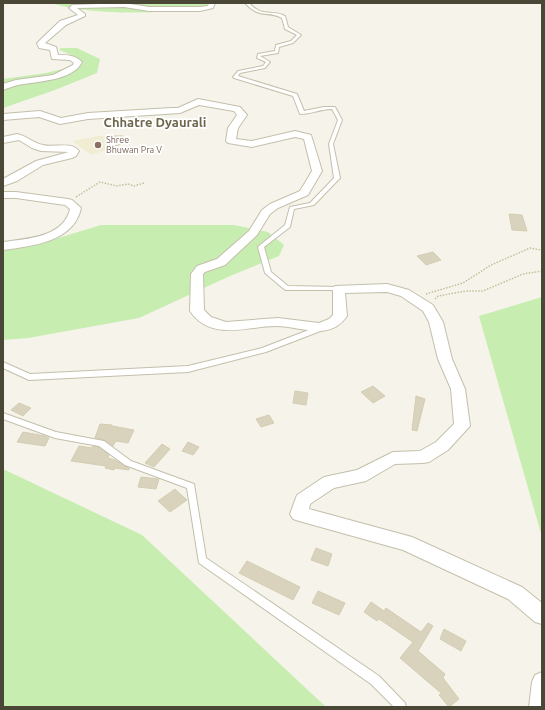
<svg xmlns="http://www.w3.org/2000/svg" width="545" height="710" viewBox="0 0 545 710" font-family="Ubuntu,sans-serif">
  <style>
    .education { fill: #f0edd3 }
    .green { fill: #c7edb0 }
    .building { fill: #d9d3be; stroke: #d4cdb1 }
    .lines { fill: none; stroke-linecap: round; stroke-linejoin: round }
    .service-casing { stroke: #c3bfab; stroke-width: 2 }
    .minor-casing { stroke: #c3bfab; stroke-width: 2 }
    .path { stroke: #c6be9b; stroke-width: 1.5; stroke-dasharray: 1.5 1.5; stroke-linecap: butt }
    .service { fill: #fff; fill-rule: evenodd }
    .minor { fill: #fff; fill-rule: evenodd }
    .education-dot { fill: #8d6e63; stroke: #fff; stroke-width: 1.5 }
    .labels { text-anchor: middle; stroke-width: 3.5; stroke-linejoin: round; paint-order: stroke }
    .far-education-label { font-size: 9px; fill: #785e54; stroke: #fff; text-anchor: start }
    .far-district-label { font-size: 13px; font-weight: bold; fill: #6f674d; stroke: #fff }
  </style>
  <rect width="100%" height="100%" fill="#f6f4ea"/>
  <polygon class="education" points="124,135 120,145 91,155 72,141 98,136"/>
  <g class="green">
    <path d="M50 3H207L206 10C154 12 100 17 50 3Z"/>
    <polygon points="61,48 77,48 100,59 97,73 55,90 3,108 3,79 46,73 83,64 72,55 59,50"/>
    <polygon points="101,225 234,225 268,232 284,245 279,256 230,276 139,318 28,338 3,340 3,249 32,246"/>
    <polygon points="542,297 542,537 479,316"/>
    <polygon points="3,469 142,535 326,707 3,707"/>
  </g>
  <g class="building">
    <polygon points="113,136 123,136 121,144 109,149"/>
    <polygon points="509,214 522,215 527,231 512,230"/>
    <polygon points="433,252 441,260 426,265 417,256"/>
    <polygon points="373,386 385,396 373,403 361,392"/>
    <polygon points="295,391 308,393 306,405 293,403"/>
    <polygon points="416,396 425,399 417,431 412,430"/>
    <polygon points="19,403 31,408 23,416 11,410"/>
    <polygon points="269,415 274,423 261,427 256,419"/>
    <polygon points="100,424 112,425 112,426 134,430 128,443 116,441 113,446 105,440 95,438"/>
    <polygon points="23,432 45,436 49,438 45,446 17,442"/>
    <polygon points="188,442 199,447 193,455 182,451"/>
    <polygon points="162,444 170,449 154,467 145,463"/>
    <polygon points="79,446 92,448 93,446 98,447 109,455 108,458 115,460 129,468 129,470 115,468 114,470 105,468 106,466 71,461"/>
    <polygon points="141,477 159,479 156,489 138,487"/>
    <polygon points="175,489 187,500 170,512 158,501"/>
    <polygon points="316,548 332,554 328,566 311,560"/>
    <polygon points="247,561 300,587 293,600 239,573"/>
    <polygon points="318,591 345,603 339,615 312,603"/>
    <polygon points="371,602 384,611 386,608 421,632 428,623 433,626 418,651 445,674 443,678 459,699 449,707 439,695 441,693 400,658 413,642 379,619 377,621 364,612"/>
    <polygon points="444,629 466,641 461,651 440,639"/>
  </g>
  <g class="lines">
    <g class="service-casing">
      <g id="service">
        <path d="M245 3H249C263 18 270 9 285 16L288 27 301 35 293 43 279 47 278 53 260 56 270 62 265 68 240 73 238 76 297 94 304 111 324 107H335L342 120 333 144 340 178 314 205 294 209 290 227 264 247 271 272 288 286 339 287 342 289 341 290H286L284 289 265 273 258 247 259 246 285 225 290 207 310 203 334 178 329 144 338 120 332 109C321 109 311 114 300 114L293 96 234 78 233 77 238 71 263 66 266 62 257 58 258 54 275 51 276 45 291 41 297 35 285 29 282 18C267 10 261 20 245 3Z"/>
        <polygon points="319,326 321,326 324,328 323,330 266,352 188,372 29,380 3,368 3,362 30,374 188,366 262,348"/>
        <polygon points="3,413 56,432 104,441 131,461 194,484 206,558 379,676 405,703 406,707 394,707 371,684 199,563 187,488 125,465 99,446 55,438 3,419"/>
      </g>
    </g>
    <g class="minor-casing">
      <g id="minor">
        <path d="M124 3 149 7H200L208 6 209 3H215L213 8 200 11H149L124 7 77 8 85 14V16L66 25 45 43 56 47 58 55C68 55 75 55 82 62 73 81 37 81 18 85 13 86 8 88 3 90V84L16 80 53 75 73 65 74 63 70 60 52 59 50 50 39 48 37 43 60 21 78 15 69 8 72 5Z"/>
        <path d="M198 99 240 107 247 115 238 128 236 139 252 141 295 131 311 135 322 171 308 195 278 208 270 214 257 235 225 265 205 272 203 274 204 310 211 317 226 322 278 318 319 323 329 319 333 315V289L335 286 387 284 409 290 433 305 443 322 452 359 465 389 470 426 448 450 429 462 423 463 395 464 366 481 334 488 310 504 309 509 412 537 522 587 542 603V624L535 622 508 599 403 550 299 521 293 519 290 514 297 495 324 477 357 470 393 452 420 451 436 442 454 424 451 389 438 359 429 322 423 311 401 296 387 292 345 293 347 316C330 342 300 326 276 326 247 326 211 342 190 311L191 274 197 266 217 259 249 231 262 210 270 204 300 191 312 171 304 139 295 137 252 147 228 143 226 141 228 128 237 115 234 111 199 105 180 113 88 119 60 124 39 117 3 120V114L40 111 61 118 88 113 172 108H178Z"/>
        <path d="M17 134C27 136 33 143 43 145 54 148 71 141 79 151L76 156 72 158 43 165 17 181 3 186V179L36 161 69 152 41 151 32 148 19 140 3 143V137Z"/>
        <path d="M3 192H16L68 199 72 200 81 208C74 242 32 246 3 250V242C27 239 64 237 70 209L65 205 16 198H3Z"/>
        <polygon points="542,672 542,707 529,707 532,682 535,675"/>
      </g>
    </g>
    <g class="path">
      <polyline points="76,197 100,182 117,186 128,184 134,186 144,183"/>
      <polyline points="426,294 463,283 491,265 530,248 542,250"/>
      <polyline points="435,299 438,296 466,291 483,291 523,274 542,271"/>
    </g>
    <use href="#service" class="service"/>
    <use href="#minor" class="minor"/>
  </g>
  <circle class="education-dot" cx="98" cy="145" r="4"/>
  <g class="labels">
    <g class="far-education-label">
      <text x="106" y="143">Shree<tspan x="106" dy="10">Bhuwan Pra V</tspan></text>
    </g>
    <g class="far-district-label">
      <text x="155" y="127">Chhatre Dyaurali</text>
    </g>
  </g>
  <rect width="545" height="710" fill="none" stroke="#4b4737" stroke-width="8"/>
</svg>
